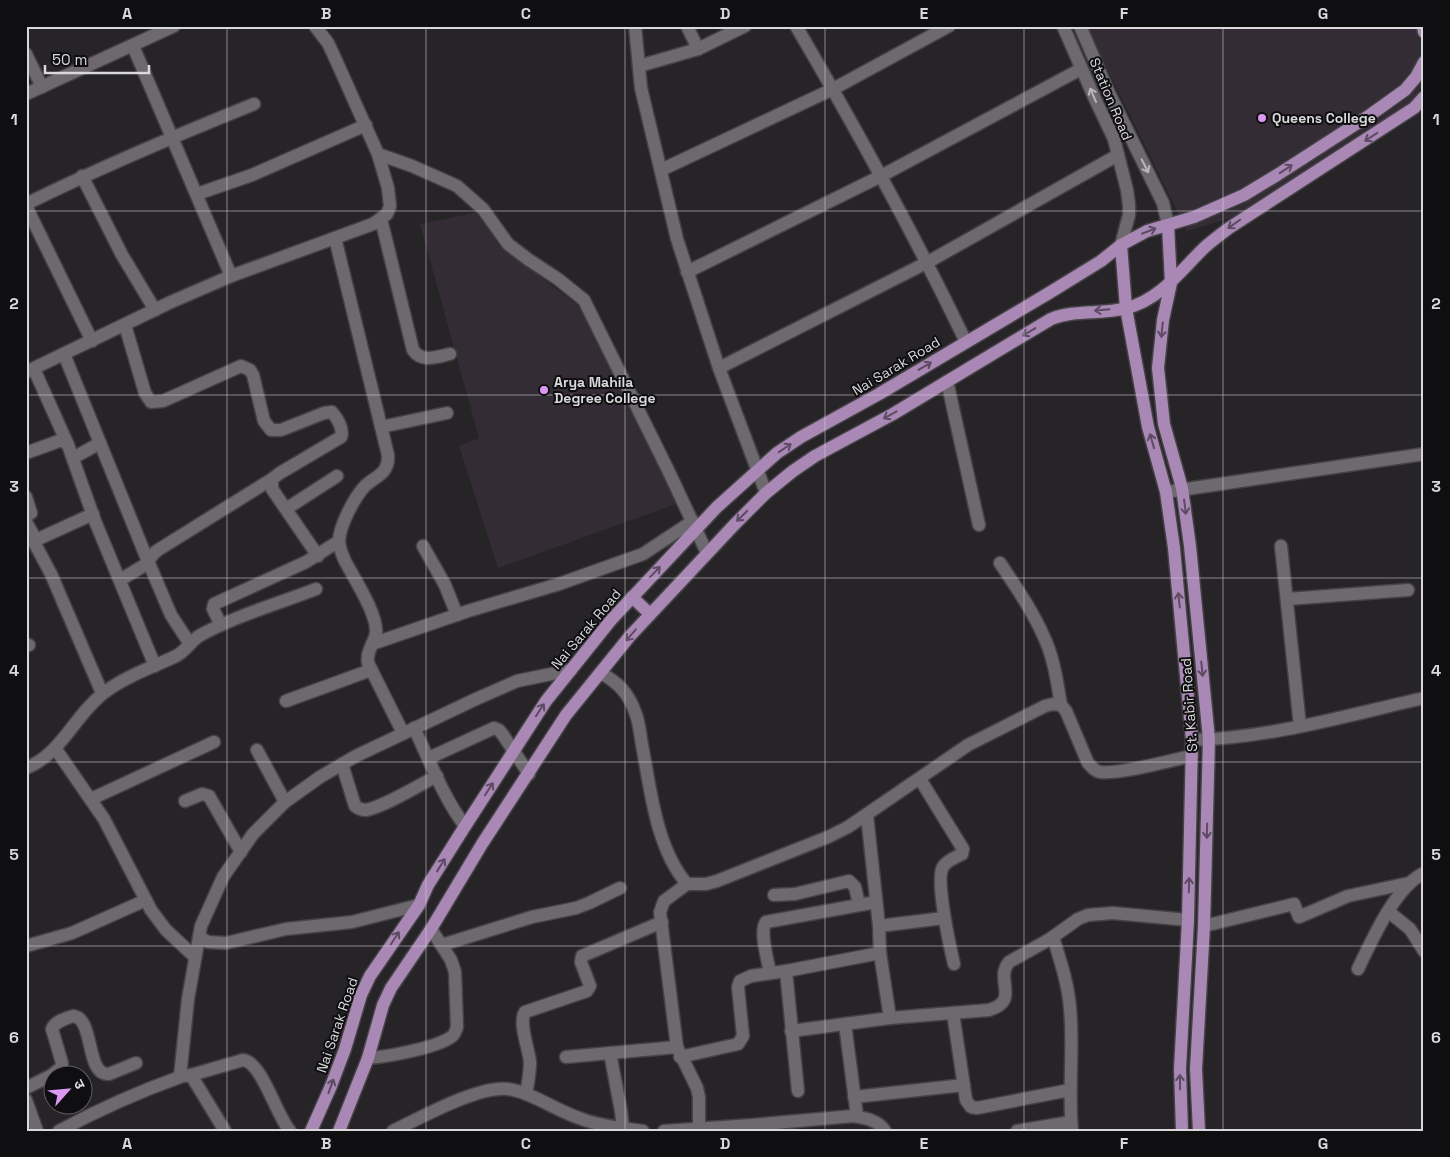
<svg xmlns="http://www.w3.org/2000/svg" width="1450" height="1157" viewBox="0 0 1450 1157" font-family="'Space Grotesk','Noto Sans Devanagari',sans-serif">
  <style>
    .built { fill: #332c35 }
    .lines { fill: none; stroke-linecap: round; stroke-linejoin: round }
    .minor-casing { stroke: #444245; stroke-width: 15 }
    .major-casing { stroke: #444245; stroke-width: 15 }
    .minor { stroke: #6d696e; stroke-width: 12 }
    .major { stroke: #aa88b6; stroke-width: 12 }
    .oneway { stroke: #b9b7ba }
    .oneway2 { stroke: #5c4b63 }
    .grid { fill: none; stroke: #d9d8da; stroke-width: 1; stroke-opacity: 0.55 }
    .poi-dot { fill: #dc99f4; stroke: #0f0e10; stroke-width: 2 }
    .labels { text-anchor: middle; stroke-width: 4; stroke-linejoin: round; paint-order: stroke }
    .street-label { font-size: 14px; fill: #d9d8da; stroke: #0f0e10 }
    .poi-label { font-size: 14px; font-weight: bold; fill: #d9d8da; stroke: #0f0e10; text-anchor: start }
    .neatline { fill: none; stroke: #d9d8da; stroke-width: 2 }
    .grid-label { font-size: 16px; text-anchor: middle; font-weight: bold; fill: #d9d8da }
  </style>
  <rect width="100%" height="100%" fill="#272428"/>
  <g class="built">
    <polygon points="1086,26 1424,26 1424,82 1416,97 1368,139 1258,210 1187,231"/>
    <polygon points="479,212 498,244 585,311 676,504 498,568 459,446 479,438 420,224"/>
  </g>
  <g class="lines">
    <g class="minor-casing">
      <g id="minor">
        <polyline points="635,26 641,88 677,239 719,368 766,493"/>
        <polyline points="687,26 698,49"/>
        <path d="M796 26C857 130 914 234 966 342"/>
        <polyline points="1063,26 1095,99 1114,139 1127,190 1129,205 1129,215 1121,245"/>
        <polyline points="1080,26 1109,93 1163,203 1168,225"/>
        <polyline points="133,46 231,276"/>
        <polyline points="26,54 42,87"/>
        <polyline points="639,66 698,49 745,26"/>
        <polyline points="26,94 174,26"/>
        <polyline points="378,154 412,166 457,186 483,209 508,244 529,260 558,279 584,300 668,470 707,553"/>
        <polyline points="661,170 833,89 949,26"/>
        <polyline points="82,176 122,255 155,310"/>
        <polyline points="197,194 252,175 366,125"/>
        <path d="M26 204C101 167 177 135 254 104"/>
        <polyline points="26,206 92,341"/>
        <path d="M381 219 413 350C422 363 436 357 450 354"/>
        <path d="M335 238 388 455C389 473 378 475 366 485 355 496 339 526 339 542 340 549 342 555 345 561 354 578 378 615 376 633 374 644 366 651 368 663L403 733"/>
        <polyline points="687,272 881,176 1081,69"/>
        <path d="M125 325 145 393 151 402 163 401 241 366 250 370 253 375 264 421 271 430H281L324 413 332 412C337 418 344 429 341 437L280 473 272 479V489L318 556"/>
        <polyline points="64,354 145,554 171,615 190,644"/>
        <polyline points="719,368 928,262 1118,155"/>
        <polyline points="34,369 68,445"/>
        <polyline points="26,372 171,302 231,276 373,224 387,214 390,206 388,188 378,154 335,58 328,43 315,26"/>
        <polyline points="947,381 979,525"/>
        <polyline points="381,427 447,413"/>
        <polyline points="26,453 59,441 63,441 68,445 95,521 155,666"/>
        <polyline points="73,458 100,443"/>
        <polyline points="1166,492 1424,454"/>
        <polyline points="26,497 31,513 26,515"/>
        <polyline points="286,509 337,476"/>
        <polyline points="93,514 36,540 35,544 51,574 102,693"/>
        <polyline points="26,522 36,540"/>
        <polyline points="423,546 445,585 457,615"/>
        <polyline points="1281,546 1300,726"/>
        <path d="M1000 563C1016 587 1032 610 1044 637 1054 658 1057 682 1061 705"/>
        <path d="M120 580 145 565C151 560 149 556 158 550L272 479"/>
        <polyline points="1287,599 1408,590"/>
        <polyline points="221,625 213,609 214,604 306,562 339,541"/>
        <polyline points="372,644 468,611 559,584 643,554 693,521"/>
        <polyline points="26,646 29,645"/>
        <path d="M600 673C617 681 629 694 635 712 640 723 640 737 643 750 651 794 657 849 687 884H706L717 881 828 837 848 827 968 745 1045 706 1053 704 1061 705 1066 711 1088 763C1092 767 1094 771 1100 772 1119 775 1171 760 1192 756"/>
        <polyline points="286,701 371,670"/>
        <path d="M414 728C430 761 443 797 465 826"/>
        <path d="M1192 740C1271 738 1348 715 1424 698"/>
        <polyline points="55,748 104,819 151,910 166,930 195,957"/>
        <polyline points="257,750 285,802"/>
        <polyline points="429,758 494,728 499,730 503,735 529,774"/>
        <path d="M342 764 355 806C359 809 361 810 366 810 384 807 419 785 437 776"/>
        <path d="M26 768C62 754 75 714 105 692 126 676 153 667 176 656 186 651 190 642 199 636 232 617 280 603 316 589"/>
        <path d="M920 779 963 849 962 854C956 857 946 861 943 867 935 879 950 947 954 964"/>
        <polyline points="91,799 214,742"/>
        <polyline points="185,801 202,794 209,796 241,852"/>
        <polyline points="687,884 664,901 660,912 677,1047 697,1088 699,1097 699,1128"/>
        <polyline points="774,895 795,894 849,881 855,887 859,904"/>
        <polyline points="1389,912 1410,929 1424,951"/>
        <polyline points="879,926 944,918"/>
        <polyline points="1204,926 1294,904 1299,917 1348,896 1409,883"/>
        <polyline points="199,937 208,942 226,943 286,929 352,922 419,905"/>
        <path d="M1053 937C1060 960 1068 983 1070 1008 1074 1049 1068 1090 1072 1131"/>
        <polyline points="442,945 532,917 576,908 589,903 620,888"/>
        <polyline points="26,946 72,933 146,900"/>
        <path d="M1358 969C1372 940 1395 887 1424 873"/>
        <path d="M770 973C768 961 759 931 766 922L876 902"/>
        <polyline points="953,1013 966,1100 971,1107 977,1108 1070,1090"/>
        <path d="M890 1018 989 1010C1021 1000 994 980 1009 962L1050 939 1078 919 1088 915 1113 913 1188 920"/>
        <polyline points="845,1024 857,1116"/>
        <polyline points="791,1031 890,1018 880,953"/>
        <polyline points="610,1053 621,1111 623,1128"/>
        <polyline points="566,1057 677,1047"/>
        <polyline points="680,1057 738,1044 743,1036 738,987 740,981 751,976 786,971"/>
        <path d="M368 1058C386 1057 436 1048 451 1037 455 1035 455 1032 457 1027L455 972 451 960 431 929"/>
        <path d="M53 1074 62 1067V1063L52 1029C55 1021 65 1019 73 1016 95 1018 85 1076 109 1074L136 1063"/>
        <path d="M191 1075 243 1060C262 1062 276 1115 290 1131"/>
        <polyline points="184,1076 191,1075 225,1131"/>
        <polyline points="26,1088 52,1075"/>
        <polyline points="798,1091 786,971 880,953 879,926 867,815"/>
        <path d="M526 1094C528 1083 530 1073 530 1062 529 1049 518 1023 525 1012L587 991 590 986 581 962 582 956 662 922"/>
        <polyline points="854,1097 964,1085"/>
        <polyline points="26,1100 37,1131"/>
        <path d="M59 1131C98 1110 138 1092 180 1077L188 999 201 926 223 877 253 834 285 802 320 777 356 756 476 699 517 681 571 670"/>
        <path d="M393 1131C420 1118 479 1085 508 1089 533 1093 555 1110 579 1118 599 1126 622 1128 643 1131"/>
        <path d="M664 1131 752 1125 853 1116C865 1118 878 1120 885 1131"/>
        <polyline points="1017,1131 1071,1122"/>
      </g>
    </g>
    <g class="major-casing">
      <g id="major">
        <polyline points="1423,26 1424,32"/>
        <polyline points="1168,225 1171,283 1163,320 1158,368 1164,424 1182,488 1190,546 1209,739 1204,926 1196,1069 1199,1131"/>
        <polyline points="1121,245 1126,308 1148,427 1166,492 1174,548 1192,740 1188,920 1180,1069 1182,1131"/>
        <polyline points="632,597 650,614"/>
        <polyline points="311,1131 331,1086 345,1049 361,995 370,976 419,905 428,885 462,831 546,701 611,620 717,507 777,453 801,437 879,394 1049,293 1101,261 1121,245 1147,231 1194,217 1244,195 1277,175 1370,115 1405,90 1416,77 1424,62"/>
        <path d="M339 1131 368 1058 383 1005 391 988 431 929 482 844 566 715 630 636 735 524 766 493 793 471 815 456 893 414 1051 319C1075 309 1102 315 1127 308 1161 299 1181 270 1205 247 1213 240 1221 234 1229 228L1414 108 1424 97"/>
      </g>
    </g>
    <use href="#minor" class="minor"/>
    <use href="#major" class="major"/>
  </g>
  <defs><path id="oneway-shaft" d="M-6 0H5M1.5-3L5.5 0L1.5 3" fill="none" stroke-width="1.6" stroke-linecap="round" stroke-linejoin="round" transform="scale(1.25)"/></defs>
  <g class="oneway">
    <use href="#oneway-shaft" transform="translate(1093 95) rotate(-114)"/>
    <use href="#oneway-shaft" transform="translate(1145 166) rotate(63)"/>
  </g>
  <g class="oneway2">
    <use href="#oneway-shaft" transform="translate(1371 137) rotate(147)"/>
    <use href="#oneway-shaft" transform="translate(1286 169) rotate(-33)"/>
    <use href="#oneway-shaft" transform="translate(1234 224) rotate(145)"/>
    <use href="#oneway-shaft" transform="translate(1149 231) rotate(-21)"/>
    <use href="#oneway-shaft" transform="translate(1102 310) rotate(175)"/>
    <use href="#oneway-shaft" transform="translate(1162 330) rotate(96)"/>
    <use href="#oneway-shaft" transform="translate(1029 332) rotate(149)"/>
    <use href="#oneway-shaft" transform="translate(925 366) rotate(-31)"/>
    <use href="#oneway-shaft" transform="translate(890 415) rotate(151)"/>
    <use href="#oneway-shaft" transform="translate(1152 441) rotate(-106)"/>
    <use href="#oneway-shaft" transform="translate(785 448) rotate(-34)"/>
    <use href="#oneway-shaft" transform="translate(1185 507) rotate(83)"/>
    <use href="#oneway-shaft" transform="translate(742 516) rotate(135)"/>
    <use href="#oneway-shaft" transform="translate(655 572) rotate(-46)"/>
    <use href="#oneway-shaft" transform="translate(1179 600) rotate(-96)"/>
    <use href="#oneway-shaft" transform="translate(631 635) rotate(131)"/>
    <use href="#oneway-shaft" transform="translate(1202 669) rotate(84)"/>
    <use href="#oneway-shaft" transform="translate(540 710) rotate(-57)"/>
    <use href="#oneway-shaft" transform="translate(489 789) rotate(-57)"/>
    <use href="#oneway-shaft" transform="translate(1207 831) rotate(91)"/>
    <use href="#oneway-shaft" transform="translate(441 865) rotate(-58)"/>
    <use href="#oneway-shaft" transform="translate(1189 885) rotate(-89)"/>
    <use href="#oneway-shaft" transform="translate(395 938) rotate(-57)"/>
    <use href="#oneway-shaft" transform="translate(1180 1082) rotate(-91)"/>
    <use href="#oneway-shaft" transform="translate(331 1086) rotate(-70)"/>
  </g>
  <path class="grid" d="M227 26V1131M426 26V1131M625 26V1131M825 26V1131M1024 26V1131M1223 26V1131M26 211H1424M26 395H1424M26 578H1424M26 762H1424M26 946H1424"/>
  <g class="poi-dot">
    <circle cx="1262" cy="118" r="5"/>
    <circle cx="544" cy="390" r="5"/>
  </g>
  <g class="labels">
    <g class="street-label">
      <text transform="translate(1111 99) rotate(67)" y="5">Station Road</text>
      <text transform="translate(896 366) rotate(-31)" y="5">Nai Sarak Road</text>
      <text transform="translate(586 629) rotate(-50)" y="5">Nai Sarak Road</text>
      <text transform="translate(1189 705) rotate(-94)" y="5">St. Kabir Road</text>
      <text transform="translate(337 1025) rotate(-71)" y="5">Nai Sarak Road</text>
    </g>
    <g class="poi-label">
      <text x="1272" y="123">Queens College</text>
      <text x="554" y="387">Arya Mahila<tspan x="554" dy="16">Degree College</tspan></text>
    </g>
  </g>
  <rect width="1450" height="1157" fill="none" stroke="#0f0e10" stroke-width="55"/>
  <g transform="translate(68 1090) rotate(63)"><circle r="24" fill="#0f0e10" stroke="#605f61"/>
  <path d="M0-4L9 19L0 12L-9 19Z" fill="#dc99f4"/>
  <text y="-8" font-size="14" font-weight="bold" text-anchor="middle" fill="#d9d8da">उ</text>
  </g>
  <path d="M45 65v8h104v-8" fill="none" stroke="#d9d8da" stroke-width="2.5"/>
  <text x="52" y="65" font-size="15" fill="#d9d8da" stroke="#0f0e10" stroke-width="4" paint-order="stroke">50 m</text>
  <rect x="28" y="28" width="1394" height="1102" class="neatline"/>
  <g class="grid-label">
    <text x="127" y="19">A</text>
    <text x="326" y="19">B</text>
    <text x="526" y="19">C</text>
    <text x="725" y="19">D</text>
    <text x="924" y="19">E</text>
    <text x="1124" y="19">F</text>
    <text x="1323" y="19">G</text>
    <text x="14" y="125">1</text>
    <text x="1436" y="125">1</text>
    <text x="14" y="309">2</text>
    <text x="1436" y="309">2</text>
    <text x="14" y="492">3</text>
    <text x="1436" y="492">3</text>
    <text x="14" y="676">4</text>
    <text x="1436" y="676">4</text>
    <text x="14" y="860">5</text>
    <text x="1436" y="860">5</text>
    <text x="14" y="1043">6</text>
    <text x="1436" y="1043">6</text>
    <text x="127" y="1149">A</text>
    <text x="326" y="1149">B</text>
    <text x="526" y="1149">C</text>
    <text x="725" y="1149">D</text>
    <text x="924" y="1149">E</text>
    <text x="1124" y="1149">F</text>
    <text x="1323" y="1149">G</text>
  </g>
</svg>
